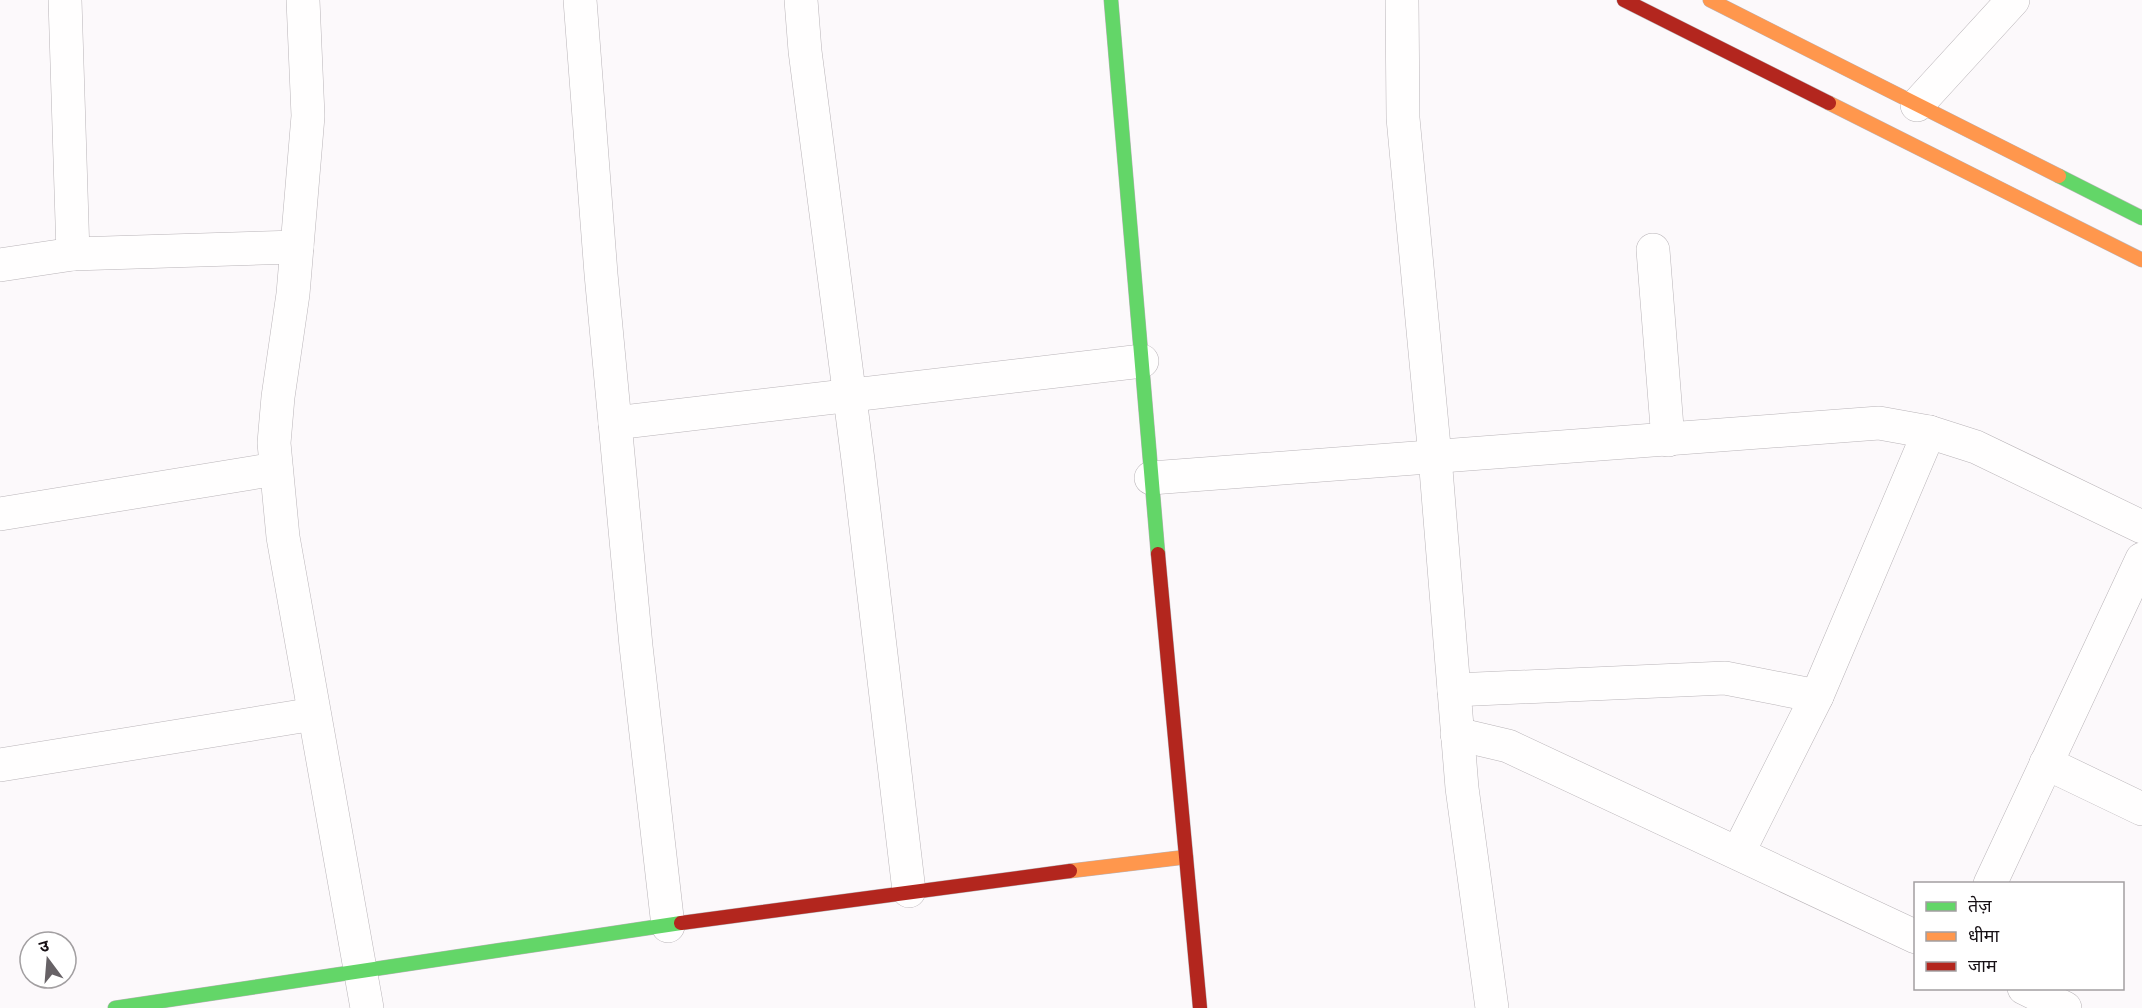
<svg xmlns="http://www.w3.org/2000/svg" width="2142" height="1008" viewBox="0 0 2142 1008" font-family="Ubuntu,'Noto Sans Devanagari',sans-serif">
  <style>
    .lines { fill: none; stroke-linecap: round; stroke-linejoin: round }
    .street-casing { stroke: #b9b4b8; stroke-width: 34 }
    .fast-casing { stroke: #b9b4b8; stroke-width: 15 }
    .slow-casing { stroke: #b9b4b8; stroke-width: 15 }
    .jam-casing { stroke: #b9b4b8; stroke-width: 15 }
    .street { stroke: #fffefe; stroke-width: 33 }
    .fast { stroke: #63d668; stroke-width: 14 }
    .slow { stroke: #ff974d; stroke-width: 14 }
    .jam { stroke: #b3261e; stroke-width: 14 }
  </style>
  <rect width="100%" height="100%" fill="#fcf9fb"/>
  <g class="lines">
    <g class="street-casing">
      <g id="street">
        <polyline points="65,0 73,254"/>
        <polyline points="303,0 308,116 293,294 278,397 274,443 283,537 367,1008"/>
        <polyline points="580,0 601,274 636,646 668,926"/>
        <polyline points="801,0 805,51 858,460 909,891"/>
        <polyline points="1402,0 1403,118 1435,457 1462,788 1492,1008"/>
        <polyline points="1917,105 2013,0"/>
        <polyline points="1653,250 1668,440"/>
        <polyline points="0,265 73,254 297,247"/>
        <polyline points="615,423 1142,361"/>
        <polyline points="1151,478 1879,423 1929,432 1976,447 2142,527"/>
        <polyline points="0,514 276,469"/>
        <polyline points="1454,690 1725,678 1817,696"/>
        <polyline points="1457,734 1508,746 1916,937"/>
        <polyline points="2046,763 2142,809"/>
        <polyline points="0,765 314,714"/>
        <polyline points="1738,853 1817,696 1929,432"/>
        <polyline points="1990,884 2142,559"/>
        <polyline points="2024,988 2065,1008"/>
      </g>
    </g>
    <g class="fast-casing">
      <g id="fast">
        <polyline points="1111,0 1158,554"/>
        <polyline points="2059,176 2142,218"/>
        <polyline points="115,1008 681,923"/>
      </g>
    </g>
    <g class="slow-casing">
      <g id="slow">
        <polyline points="1710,0 2059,176"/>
        <polyline points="1829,103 2142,260"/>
        <polyline points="1070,871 1186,857"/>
      </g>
    </g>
    <g class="jam-casing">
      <g id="jam">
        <polyline points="1624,0 1829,103"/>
        <polyline points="1158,554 1200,1008"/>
        <polyline points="681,923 1070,871"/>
      </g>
    </g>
    <use href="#street" class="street"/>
    <use href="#fast" class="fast"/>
    <use href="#slow" class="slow"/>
    <use href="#jam" class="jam"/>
  </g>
  <rect x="1914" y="882" width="210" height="108" fill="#ffffff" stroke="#a29fa1" stroke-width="1.5"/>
  <rect x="1926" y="902" width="30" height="9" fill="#63d668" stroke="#a29fa1" stroke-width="1.5"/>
  <text x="1968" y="912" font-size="18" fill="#171015">तेज़</text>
  <rect x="1926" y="932" width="30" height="9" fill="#ff974d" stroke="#a29fa1" stroke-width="1.5"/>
  <text x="1968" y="942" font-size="18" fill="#171015">धीमा</text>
  <rect x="1926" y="962" width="30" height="9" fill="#b3261e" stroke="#a29fa1" stroke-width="1.5"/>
  <text x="1968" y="972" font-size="18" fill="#171015">जाम</text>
  <g transform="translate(48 960) rotate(344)"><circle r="28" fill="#ffffff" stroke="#a29fa1" stroke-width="1.5"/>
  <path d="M0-4.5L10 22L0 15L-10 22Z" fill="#676266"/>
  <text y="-9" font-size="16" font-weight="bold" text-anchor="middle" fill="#171015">उ</text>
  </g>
</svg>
